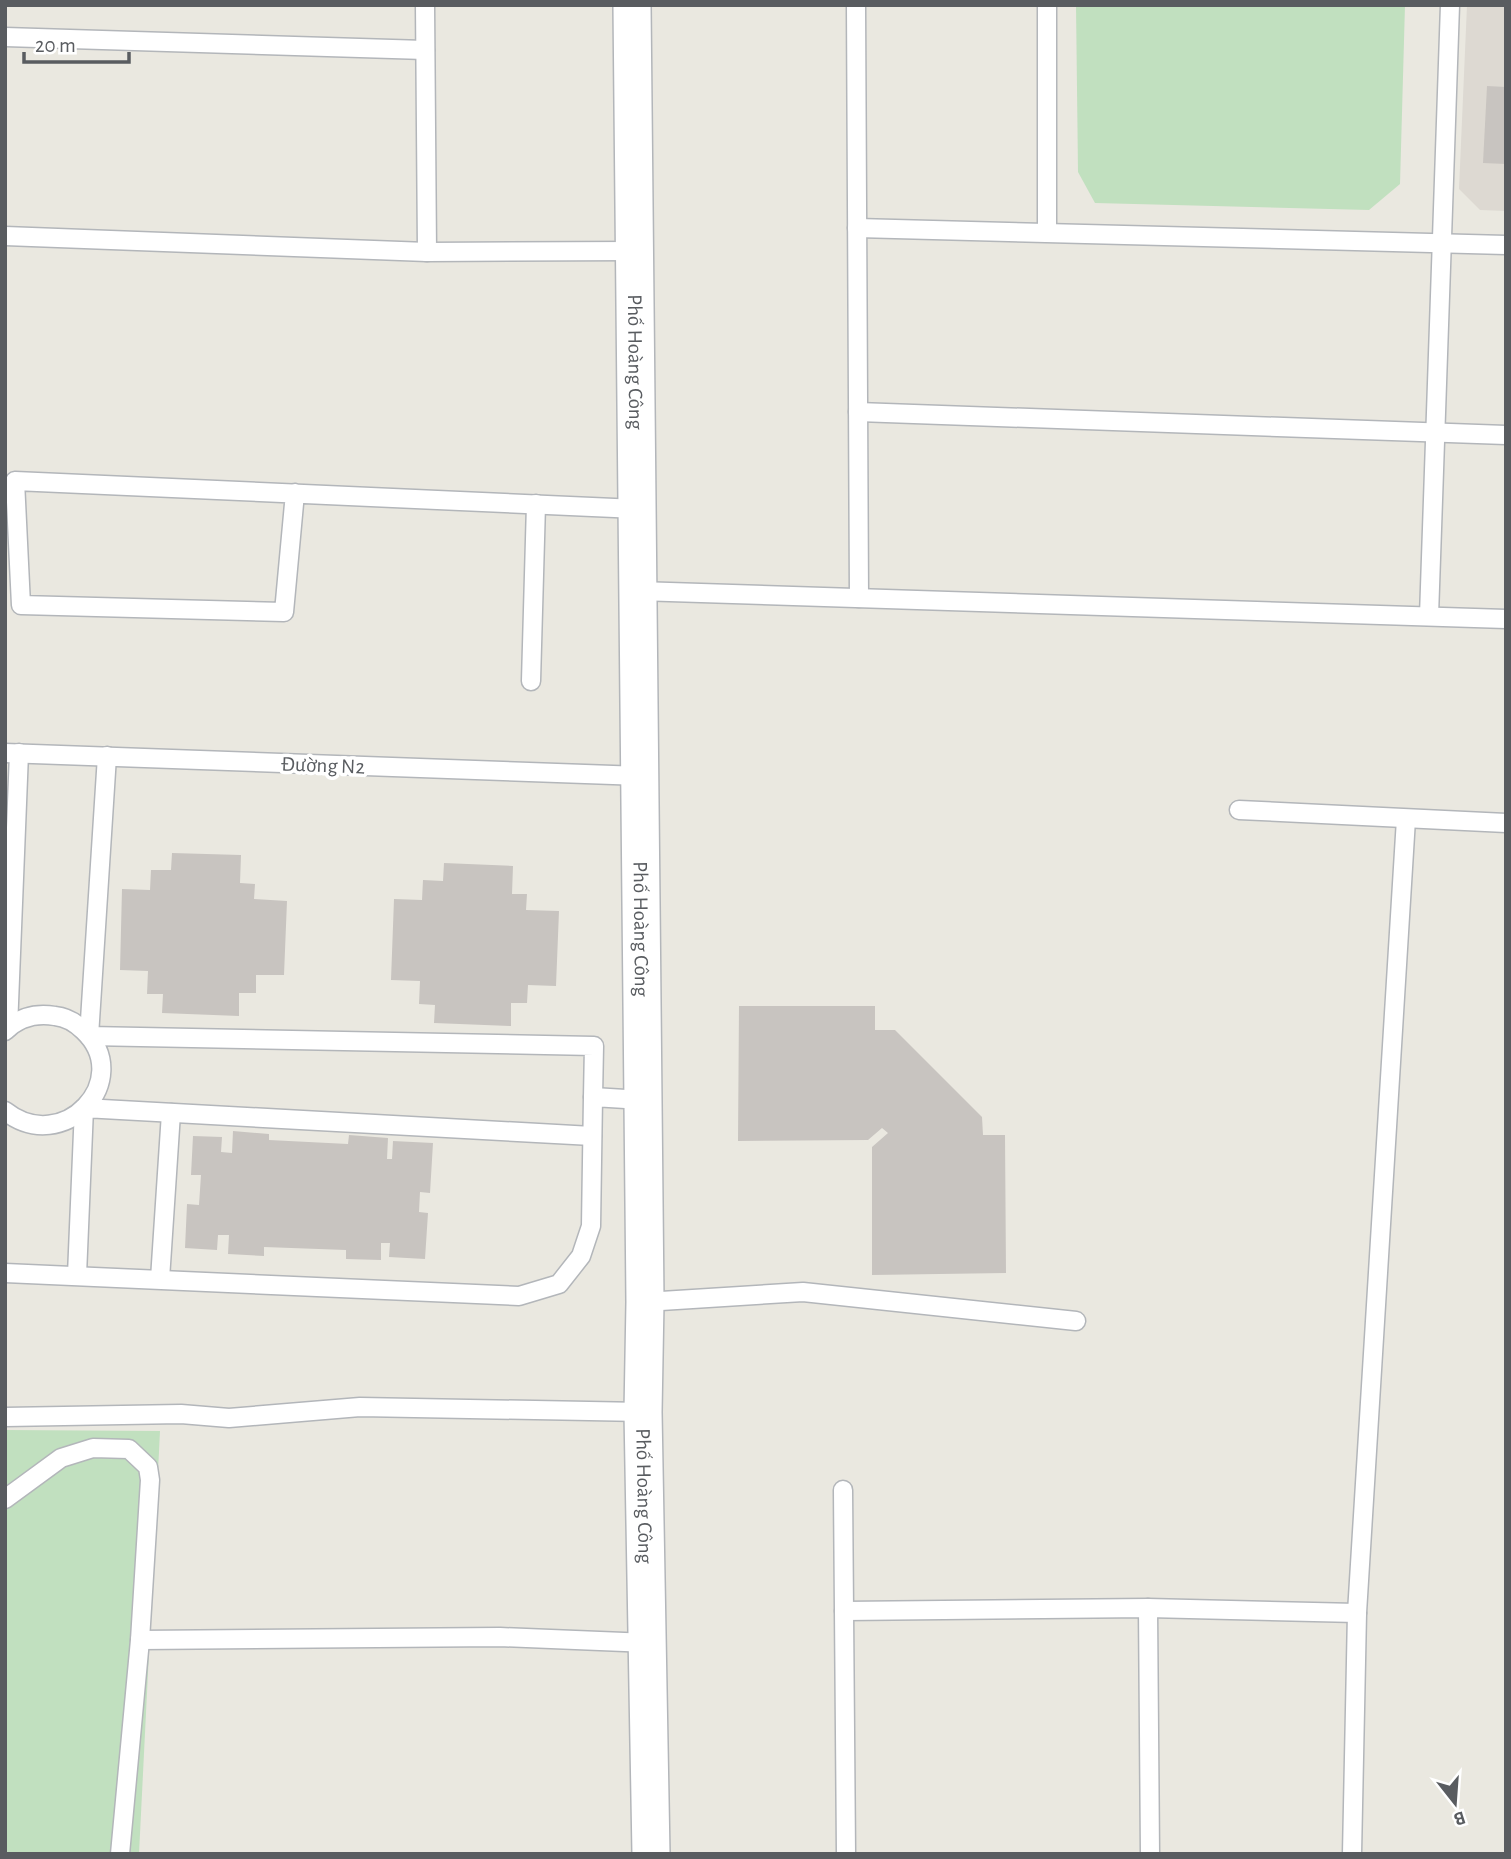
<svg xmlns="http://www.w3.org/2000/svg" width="1511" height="1859" viewBox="0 0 1511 1859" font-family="'Alegreya Sans',sans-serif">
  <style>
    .education { fill: #ddd9d2 }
    .green { fill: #c1e0bf }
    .building { fill: #c8c4c0 }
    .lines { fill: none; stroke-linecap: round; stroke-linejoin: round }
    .lane-casing { stroke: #b3b6ba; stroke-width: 21 }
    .street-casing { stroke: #b3b6ba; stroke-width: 40 }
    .lane { stroke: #fff; stroke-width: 18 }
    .street { stroke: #fff; stroke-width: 37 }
    .labels { text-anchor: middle; stroke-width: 7; stroke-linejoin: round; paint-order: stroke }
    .street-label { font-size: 21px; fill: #595c60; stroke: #fff }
  </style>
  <rect width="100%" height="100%" fill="#eae8e0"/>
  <polygon class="education" points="1467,5 1506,5 1506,211 1480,210 1459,189"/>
  <g class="green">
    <polygon points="1076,5 1405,5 1400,184 1369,210 1095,203 1078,172"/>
    <polygon points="5,1430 160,1431 139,1854 5,1854"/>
  </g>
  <g class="building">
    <polygon points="1487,86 1506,87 1506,164 1483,163"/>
    <polygon points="172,853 241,855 240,883 255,884 254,899 287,901 284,975 256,975 256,993 239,993 239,1016 162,1013 163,994 147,994 148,971 120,970 122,889 150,890 151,870 171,870"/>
    <polygon points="444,863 513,866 512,894 527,894 526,910 559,911 556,986 528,985 527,1003 511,1003 511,1026 434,1023 435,1005 419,1004 420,981 391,980 394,899 422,900 423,880 443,881"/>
    <polygon points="739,1006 875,1006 875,1030 895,1030 982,1117 983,1135 1005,1135 1006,1273 872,1275 872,1147 888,1133 882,1128 868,1140 738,1141"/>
    <polygon points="233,1131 269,1134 269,1140 348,1144 349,1135 388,1138 387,1159 392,1159 393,1141 433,1143 430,1193 420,1192 419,1212 428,1213 425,1259 389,1257 390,1243 381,1243 381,1260 346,1259 346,1250 264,1247 264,1256 228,1254 229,1235 218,1235 217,1250 185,1248 187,1204 199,1205 201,1175 191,1175 193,1136 222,1137 221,1152 232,1153"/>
  </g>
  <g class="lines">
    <g class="lane-casing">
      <g id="lane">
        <polyline points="425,5 427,252"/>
        <polyline points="856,5 859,598"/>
        <polyline points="5,37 425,50"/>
        <polyline points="857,228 1506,245"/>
        <polyline points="1047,231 1047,5"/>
        <polyline points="5,236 427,252 635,251"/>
        <polyline points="858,412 1506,435"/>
        <polyline points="295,493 284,612 21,605 15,481 637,509"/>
        <polyline points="638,591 1506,619"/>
        <polyline points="1429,616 1450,5"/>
        <polyline points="531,681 536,504"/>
        <polyline points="5,753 641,776"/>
        <polyline points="107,756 89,1036 594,1046 593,1097"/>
        <polyline points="1239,810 1506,823"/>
        <polyline points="5,1028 8,1028 19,753"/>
        <path d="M5 1031C19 1017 37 1013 55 1016 66 1017 76 1023 84 1031 135 1080 63 1157 5 1111"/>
        <polyline points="5,1273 519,1296 559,1284 581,1256 591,1226 593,1097 642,1100"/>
        <polyline points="77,1275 84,1108 592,1136"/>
        <polyline points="160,1279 171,1113"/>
        <polyline points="645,1302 803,1292 1076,1321"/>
        <polyline points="5,1417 181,1414 229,1418 360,1407 643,1412"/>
        <polyline points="843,1490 846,1854"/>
        <polyline points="5,1499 61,1458 93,1448 129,1449 148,1467 150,1480 140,1640 120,1854"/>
        <polyline points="1148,1608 1150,1854"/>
        <polyline points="844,1611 1148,1608 1357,1613"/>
        <polyline points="140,1640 500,1637 649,1643"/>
        <polyline points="1352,1854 1357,1613 1406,819"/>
      </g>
    </g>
    <g class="street-casing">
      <g id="street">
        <path id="s1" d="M632 5 645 1302 643 1412 651 1854"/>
      </g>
    </g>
    <use href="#lane" class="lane"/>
    <use href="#street" class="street"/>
  </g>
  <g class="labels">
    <g class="street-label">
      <text dy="7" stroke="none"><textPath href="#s1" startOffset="357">Phố Hoàng Công</textPath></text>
      <text transform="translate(323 765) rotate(2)" y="7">Đường N2</text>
      <text dy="7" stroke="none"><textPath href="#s1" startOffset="924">Phố Hoàng Công</textPath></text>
      <text dy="7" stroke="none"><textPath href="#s1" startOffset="1491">Phố Hoàng Công</textPath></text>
    </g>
  </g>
  <rect width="1511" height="1859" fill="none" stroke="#595c60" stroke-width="14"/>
  <g transform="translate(1455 1803) rotate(163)" stroke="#ffffff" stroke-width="5" paint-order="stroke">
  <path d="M0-5L12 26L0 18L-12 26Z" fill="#595c60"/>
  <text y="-10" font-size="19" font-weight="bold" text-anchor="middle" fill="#595c60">B</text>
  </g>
  <path d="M24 52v10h105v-10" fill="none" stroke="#595c60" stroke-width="3.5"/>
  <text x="35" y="52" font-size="21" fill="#595c60" stroke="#ffffff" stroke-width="5" paint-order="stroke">20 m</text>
</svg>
